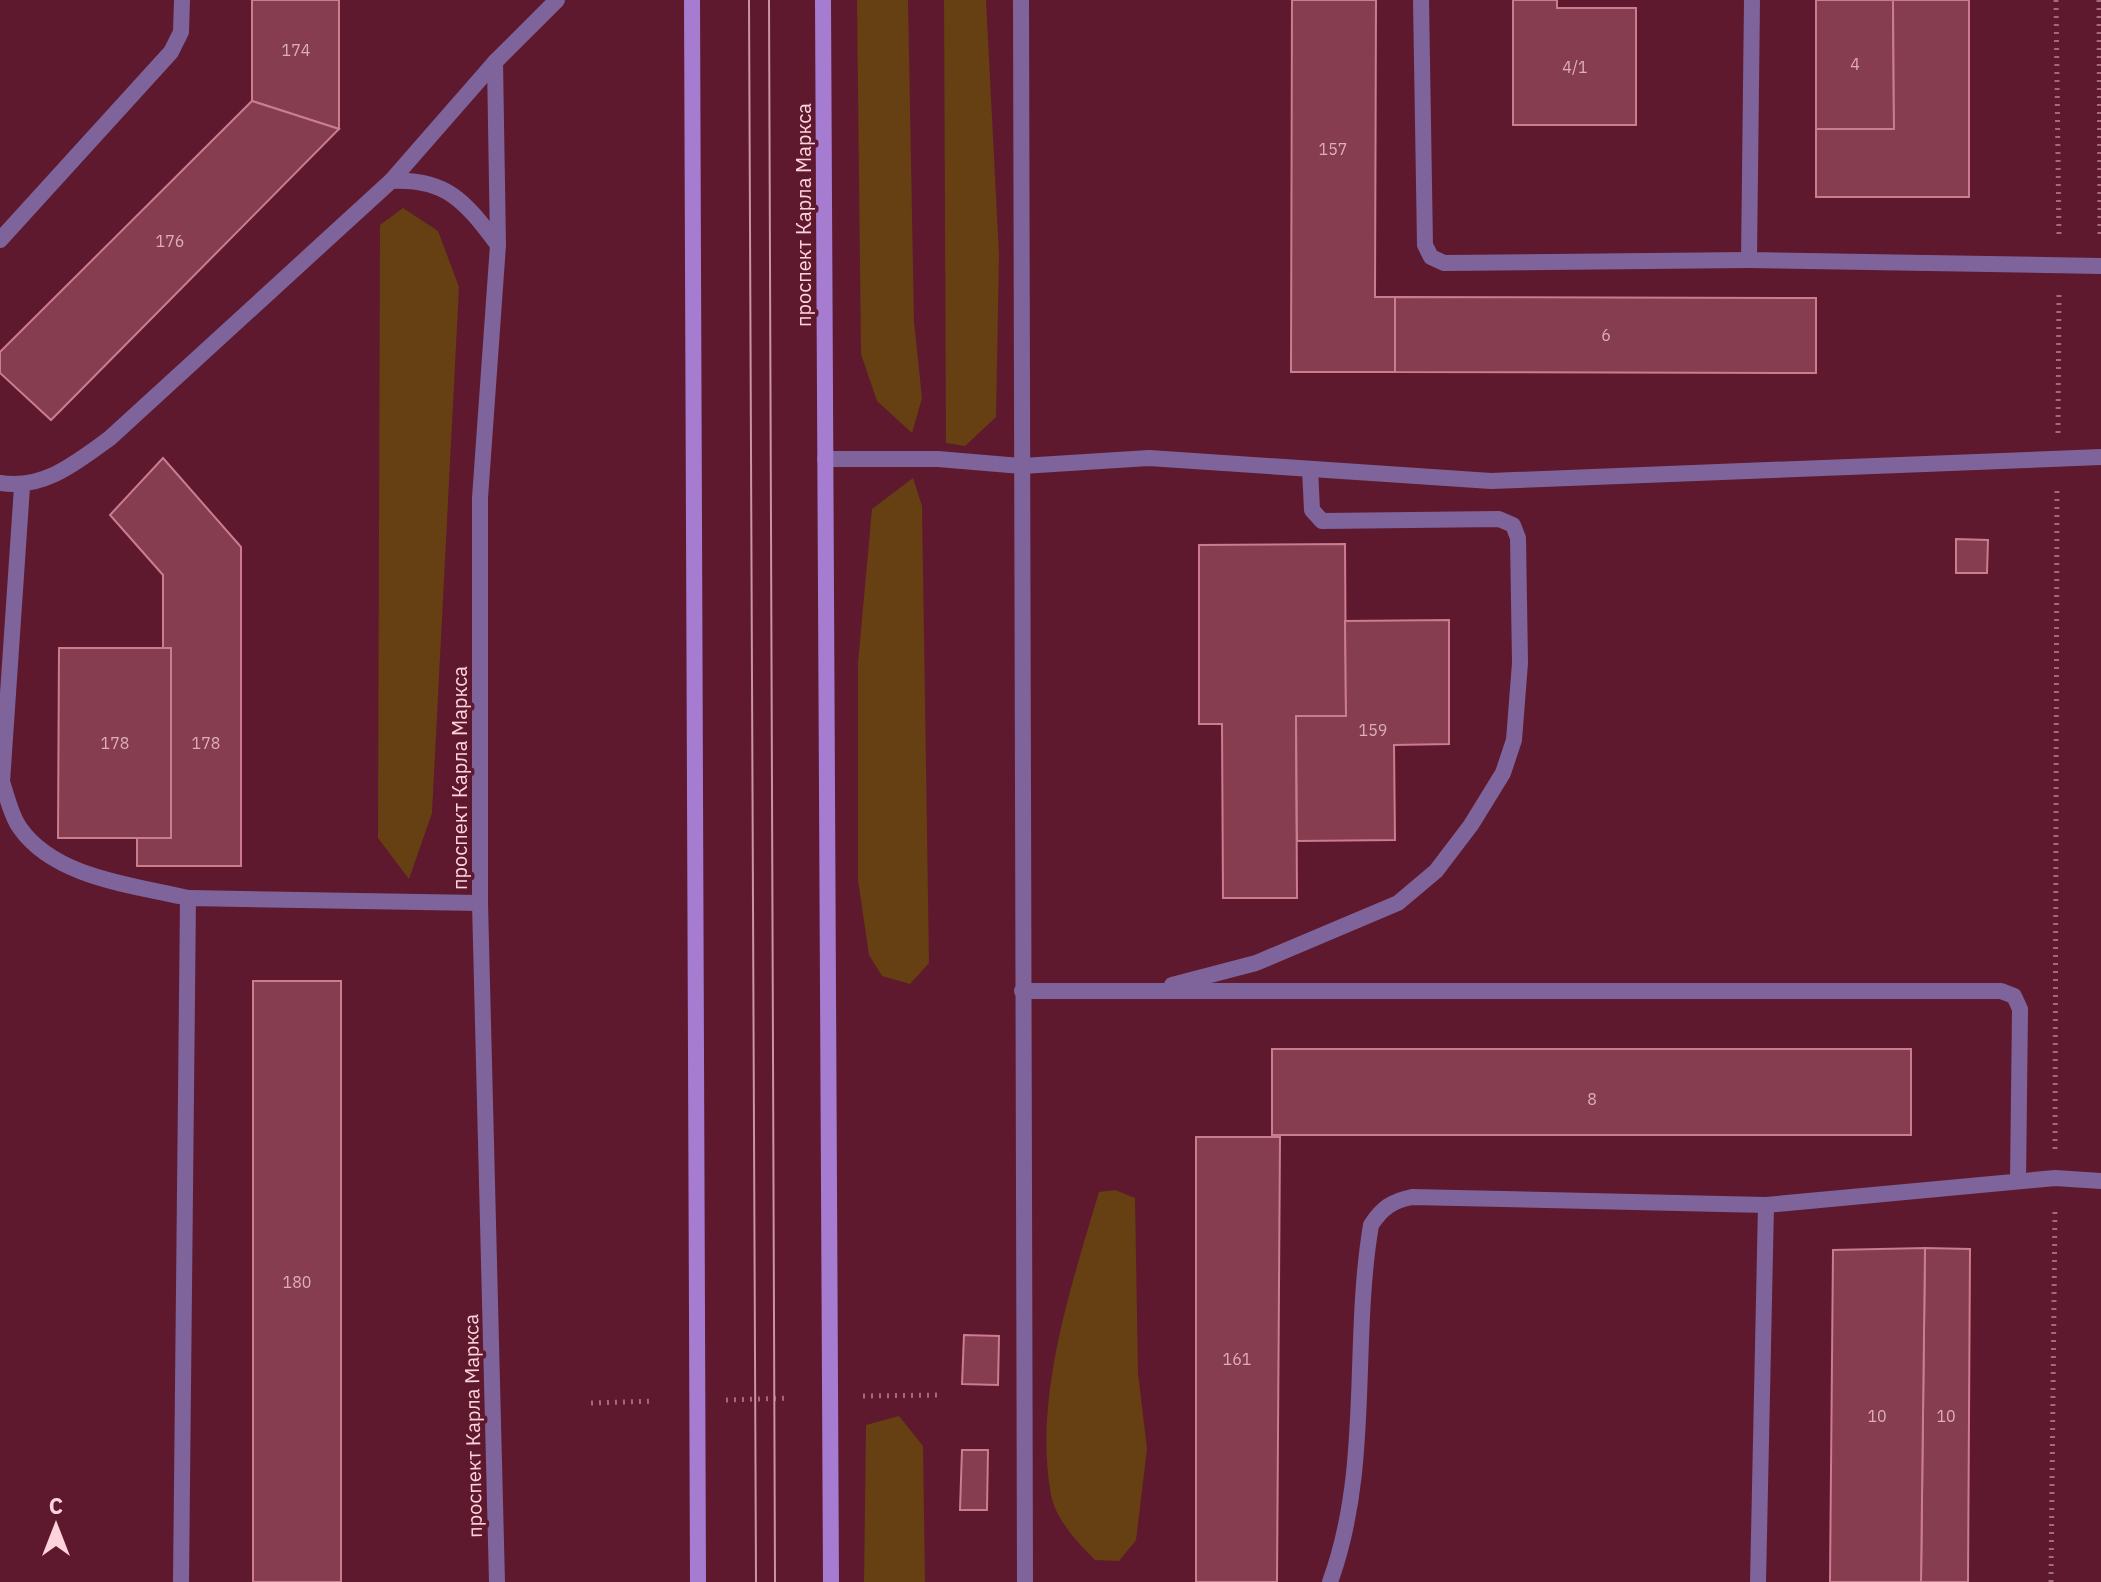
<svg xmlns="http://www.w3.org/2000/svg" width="2101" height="1582" viewBox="0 0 2101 1582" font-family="'IBM Plex Sans',sans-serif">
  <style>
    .green { fill: #663f12 }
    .building { fill: #853d4f; stroke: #cb7c8e; stroke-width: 2 }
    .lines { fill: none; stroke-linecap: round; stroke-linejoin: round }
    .path { stroke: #a46a79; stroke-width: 5; stroke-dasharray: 2 6; stroke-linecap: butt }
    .lane { stroke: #7e649a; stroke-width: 16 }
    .street { stroke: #7e649a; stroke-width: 16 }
    .secondary { stroke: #a67cd1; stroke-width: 16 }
    .tram { stroke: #c995a1; stroke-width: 2 }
    .labels { text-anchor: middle; stroke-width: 7; stroke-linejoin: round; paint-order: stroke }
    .number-label { font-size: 16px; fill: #e0aeb8 }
    .street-label { font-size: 20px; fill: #ffd3db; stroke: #5e192e }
  </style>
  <rect width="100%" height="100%" fill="#5e192e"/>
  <g class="green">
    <polygon points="857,0 908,0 914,322 922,398 912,433 877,401 861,354"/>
    <polygon points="944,0 986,0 999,255 996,417 965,446 946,443"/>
    <polygon points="403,208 438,231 459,287 432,813 409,879 378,838 380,225"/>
    <polygon points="913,478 922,506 929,963 910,984 882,976 869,955 858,880 858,663 872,509"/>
    <path d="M1115 1190 1135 1198 1138 1373 1147 1449 1136 1540 1119 1561 1095 1560C1078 1543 1056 1520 1051 1495 1033 1397 1072 1284 1099 1192Z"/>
    <polygon points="899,1416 923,1446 925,1582 864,1582 866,1425"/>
  </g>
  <g class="building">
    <polygon points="252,0 339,0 339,129 252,101"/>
    <polygon points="1292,0 1376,0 1375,297 1395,297 1395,372 1291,372"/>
    <polygon points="1513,0 1557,0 1557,8 1636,8 1636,125 1513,125"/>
    <polygon points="1816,0 1893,0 1894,129 1816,129"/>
    <polygon points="1893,0 1969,0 1969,197 1816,197 1816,129 1894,129"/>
    <polygon points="252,101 339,129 51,420 0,373 0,352"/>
    <polygon points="1395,297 1816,298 1816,373 1395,372"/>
    <polygon points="163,458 241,547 241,866 137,866 137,838 171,838 171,648 163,648 163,575 110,515"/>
    <polygon points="1956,539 1988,540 1987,573 1956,573"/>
    <polygon points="1345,544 1346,716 1296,716 1297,898 1223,898 1222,724 1199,724 1199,545"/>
    <polygon points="1449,620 1449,744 1394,745 1395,840 1297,841 1296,716 1346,716 1345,621"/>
    <polygon points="59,648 171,648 171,838 58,838"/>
    <rect x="253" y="981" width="88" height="601"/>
    <rect x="1272" y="1049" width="639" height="86"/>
    <polygon points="1196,1137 1280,1137 1277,1582 1196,1582"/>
    <polygon points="1925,1248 1970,1249 1968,1582 1921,1582"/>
    <polygon points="1925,1248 1921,1582 1830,1582 1833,1250"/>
    <polygon points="964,1335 999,1336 998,1385 962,1384"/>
    <polygon points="962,1450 988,1450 987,1510 960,1510"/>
  </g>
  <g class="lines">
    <g class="path">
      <polyline points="2056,0 2059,237"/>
      <polyline points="2099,0 2100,239"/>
      <polyline points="2058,433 2059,291"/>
      <polyline points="2055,1149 2057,487"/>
      <polyline points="863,1396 940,1395"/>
      <polyline points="726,1400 790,1398"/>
      <polyline points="591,1403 654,1401"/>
      <polyline points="2051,1582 2055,1207"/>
    </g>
    <g class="lane">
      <polyline points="1421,0 1425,245 1431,257 1444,263 1749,260"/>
      <polyline points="1752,0 1749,260 2101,266"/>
      <path d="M391 181C448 178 466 203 498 245"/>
      <polyline points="0,240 171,52 181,32 182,0"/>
      <polyline points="825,459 938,459 1022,466 1149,458 1491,481 2101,457"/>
      <path d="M0 483C43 490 76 463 110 438L391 181 495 62"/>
      <path d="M22 487 2 782C7 796 11 816 20 828 55 878 133 885 188 898"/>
      <polyline points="1172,985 1256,963 1398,903 1436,871 1471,825 1503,773 1514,740 1520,663 1518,538 1513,525 1499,519 1322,521 1312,510 1310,469"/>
      <polyline points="1022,991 2001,991 2014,996 2020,1009 2018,1181"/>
      <polyline points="181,1582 188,898 480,903"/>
      <path d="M1330 1582C1372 1467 1351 1344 1371 1225 1382 1208 1392 1201 1412 1197L1766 1205 2055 1178 2101 1181"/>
      <polyline points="1758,1582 1766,1205"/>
    </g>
    <g class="street">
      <polyline points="1021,0 1025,1582"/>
      <polyline points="497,1582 480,903 480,498 498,245 495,62 557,0"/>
    </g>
    <g class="secondary">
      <polyline points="692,0 698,1582"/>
      <polyline points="823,0 831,1582"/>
    </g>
    <g class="tram">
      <polyline points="749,0 756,1582"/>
      <polyline points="769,0 775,1582"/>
    </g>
  </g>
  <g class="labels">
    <g class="number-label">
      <text x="296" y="56">174</text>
      <text x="1855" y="70">4</text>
      <text x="1575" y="73">4/1</text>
      <text x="1333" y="155">157</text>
      <text x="170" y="247">176</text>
      <text x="1606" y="341">6</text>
      <text x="1373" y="736">159</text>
      <text x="115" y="749">178</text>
      <text x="206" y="749">178</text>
      <text x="1592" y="1105">8</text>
      <text x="297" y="1288">180</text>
      <text x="1237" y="1365">161</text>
      <text x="1877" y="1422">10</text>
      <text x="1946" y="1422">10</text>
    </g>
    <g class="street-label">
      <text transform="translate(804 215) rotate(-90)" y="7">проспект Карла Маркса</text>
      <text transform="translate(460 778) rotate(-90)" y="7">проспект Карла Маркса</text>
      <text transform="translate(473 1426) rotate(-91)" y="7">проспект Карла Маркса</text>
    </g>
  </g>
  <g transform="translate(56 1526)" stroke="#5e192e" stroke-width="6" paint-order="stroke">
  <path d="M0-6L14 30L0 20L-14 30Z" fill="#ffd3db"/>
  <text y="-12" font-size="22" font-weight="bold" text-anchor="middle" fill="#ffd3db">С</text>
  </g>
</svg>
